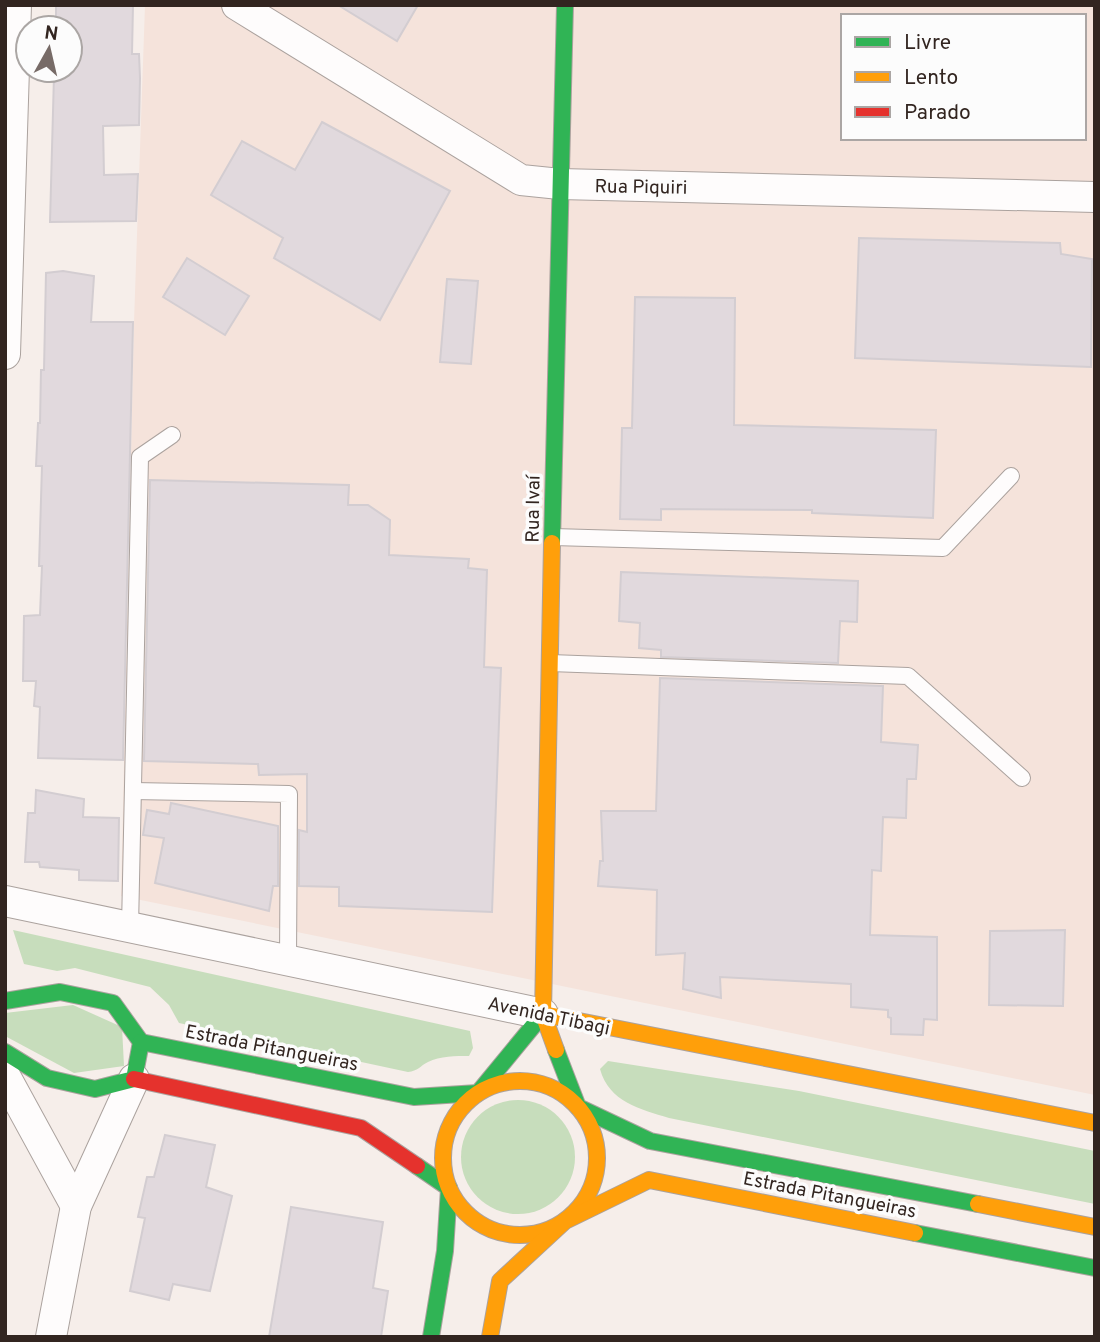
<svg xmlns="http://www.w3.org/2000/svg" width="1100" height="1342" viewBox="0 0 1100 1342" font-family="Overpass,sans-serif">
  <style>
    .built { fill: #f5e3db; fill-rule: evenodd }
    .green { fill: #c7ddbc }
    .building { fill: #e1d9dd; stroke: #d3cdd1; stroke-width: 2 }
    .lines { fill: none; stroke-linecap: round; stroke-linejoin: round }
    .lane-casing { stroke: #aba29e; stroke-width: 18 }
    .street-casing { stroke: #aba29e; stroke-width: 32 }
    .fast-casing { stroke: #aba29e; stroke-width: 18 }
    .slow-casing { stroke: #aba29e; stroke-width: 18 }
    .jam-casing { stroke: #aba29e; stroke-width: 18 }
    .lane { stroke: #fefcfc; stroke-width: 16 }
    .street { stroke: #fefcfc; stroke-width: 30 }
    .fast { stroke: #30b455; stroke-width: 16 }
    .slow { stroke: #ff9f0a; stroke-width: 16 }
    .jam { stroke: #e5322d; stroke-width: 16 }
    .labels { text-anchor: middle; stroke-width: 7; stroke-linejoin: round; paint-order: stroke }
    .street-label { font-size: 19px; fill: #322520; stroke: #fcfcfc }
  </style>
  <rect width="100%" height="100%" fill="#f6eeea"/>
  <path class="built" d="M145 5H1095V1095L121 896 134 322ZM843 16H1084V138H843Z"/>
  <g class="green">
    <path d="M13 930 470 1031 473 1048 469 1056C456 1056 440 1056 428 1062 420 1066 418 1071 408 1072L179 1023 169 1005 150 987 75 968 57 971 24 964Z"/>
    <polygon points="73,1005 122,1027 124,1066 74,1073 5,1036 5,1013"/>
    <path d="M608 1061 799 1091 1095 1151V1204L669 1118C640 1109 609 1102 600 1069Z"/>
    <circle cx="518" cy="1157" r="57"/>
  </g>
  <g class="building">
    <polygon points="56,5 133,5 132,54 139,54 140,78 139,125 103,126 104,175 138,174 136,221 50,222 54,75 55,70 70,70 70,26 56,25"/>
    <polygon points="338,5 418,5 397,41"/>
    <polygon points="322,122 450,191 380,320 274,258 283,238 211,195 242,141 295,170"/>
    <polygon points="859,238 1060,243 1061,254 1092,259 1091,367 855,358"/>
    <polygon points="187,258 249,296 225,335 163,297"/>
    <polygon points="63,271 94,276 91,322 133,322 123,760 38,758 40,707 34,706 36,681 23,681 24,616 40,615 42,566 39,566 42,466 36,466 38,423 40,423 41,370 44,370 46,273"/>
    <polygon points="447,279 478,281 471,364 440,362"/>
    <polygon points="635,297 735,298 734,425 936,430 933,518 812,513 812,510 661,509 661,520 620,519 622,428 632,428"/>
    <polygon points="150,480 349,485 348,505 368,505 390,520 389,555 469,559 468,568 487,570 484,667 501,668 492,912 339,906 339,887 299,886 299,830 307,832 307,774 259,775 258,764 144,761"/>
    <polygon points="621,572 858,581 857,622 840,621 838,663 661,657 661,650 639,648 640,623 619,621"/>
    <polygon points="660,678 883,686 881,742 918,745 916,779 907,779 906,818 883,817 881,871 872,870 870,935 937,937 937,1020 924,1019 923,1035 891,1034 891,1018 888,1017 888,1010 851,1007 851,984 720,977 721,998 683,989 685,953 656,955 657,890 598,886 600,861 603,861 601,811 656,811"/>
    <polygon points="36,790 84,799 83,817 119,818 118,881 79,880 79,870 40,867 39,862 25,862 28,813 35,813"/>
    <polygon points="171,803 278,826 278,886 273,886 269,911 155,883 164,838 143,835 147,810 169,814"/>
    <polygon points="1065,930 1063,1006 989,1005 990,931"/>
    <polygon points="165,1135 215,1145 206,1187 232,1196 210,1291 173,1284 169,1300 130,1291 145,1218 138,1217 147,1177 154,1177"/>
    <polygon points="291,1207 383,1222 373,1288 388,1291 381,1337 269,1337"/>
  </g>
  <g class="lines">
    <g class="lane-casing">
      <g id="lane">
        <polyline points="553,537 943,548 1011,476"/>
        <polyline points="550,663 908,676 1022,778"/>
        <polyline points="133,791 289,794 288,960"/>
        <polyline points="130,927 140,457 172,435"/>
      </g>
    </g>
    <g class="street-casing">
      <g id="street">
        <polyline points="237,5 521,180 560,184 1095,197"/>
        <polyline points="5,354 16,5"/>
        <polyline points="5,901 543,1014"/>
        <polyline points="5,1076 76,1206"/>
        <polyline points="51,1337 76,1206 134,1079"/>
      </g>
    </g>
    <g class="fast-casing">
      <g id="fast">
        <polyline points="552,543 565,5"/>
        <polyline points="5,1001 60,992 113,1003 141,1042 134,1079 95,1089 47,1078 5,1052"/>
        <polyline points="141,1042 414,1097 478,1093 543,1014"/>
        <polyline points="556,1050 578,1107 650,1141 978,1204"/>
        <polyline points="417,1166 449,1188 445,1251 431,1337"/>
        <polyline points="915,1233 1095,1268"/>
      </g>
    </g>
    <g class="slow-casing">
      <g id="slow">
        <polyline points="552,543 543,1014 556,1050"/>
        <polyline points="543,1014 1095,1123"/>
        <circle cx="520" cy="1158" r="77"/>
        <polyline points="978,1204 1095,1227"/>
        <polyline points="490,1337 500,1281 565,1221 649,1180 915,1233"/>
      </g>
    </g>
    <g class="jam-casing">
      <polyline id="jam" points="134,1079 361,1128 417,1166"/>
    </g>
    <use href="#lane" class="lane"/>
    <use href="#street" class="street"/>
    <use href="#fast" class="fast"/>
    <use href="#slow" class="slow"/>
    <use href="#jam" class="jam"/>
  </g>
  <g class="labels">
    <g class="street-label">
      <text transform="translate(641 186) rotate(1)" y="7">Rua Piquiri</text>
      <text transform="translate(532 509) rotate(-89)" y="7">Rua Ivaí</text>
      <text transform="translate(549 1015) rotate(12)" y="7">Avenida Tibagi</text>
      <text transform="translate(272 1047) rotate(11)" y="7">Estrada Pitangueiras</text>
      <text transform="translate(830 1194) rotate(11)" y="7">Estrada Pitangueiras</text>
    </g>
  </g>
  <rect width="1100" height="1342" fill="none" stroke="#322520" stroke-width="14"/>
  <rect x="841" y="14" width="245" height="126" fill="#fcfcfc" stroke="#aba6a4" stroke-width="2"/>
  <rect x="855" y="37" width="35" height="10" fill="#30b455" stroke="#aba6a4" stroke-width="2"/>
  <text x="904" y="49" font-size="21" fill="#322520">Livre</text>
  <rect x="855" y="72" width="35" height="10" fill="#ff9f0a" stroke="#aba6a4" stroke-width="2"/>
  <text x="904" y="84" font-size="21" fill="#322520">Lento</text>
  <rect x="855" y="107" width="35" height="10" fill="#e5322d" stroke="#aba6a4" stroke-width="2"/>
  <text x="904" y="119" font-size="21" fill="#322520">Parado</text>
  <g transform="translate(49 49) rotate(8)"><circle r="33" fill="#fcfcfc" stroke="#aba6a4" stroke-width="2"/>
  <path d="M0-5L12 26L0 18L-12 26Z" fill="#776b67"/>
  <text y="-10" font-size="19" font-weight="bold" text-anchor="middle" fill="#322520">N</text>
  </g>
</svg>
